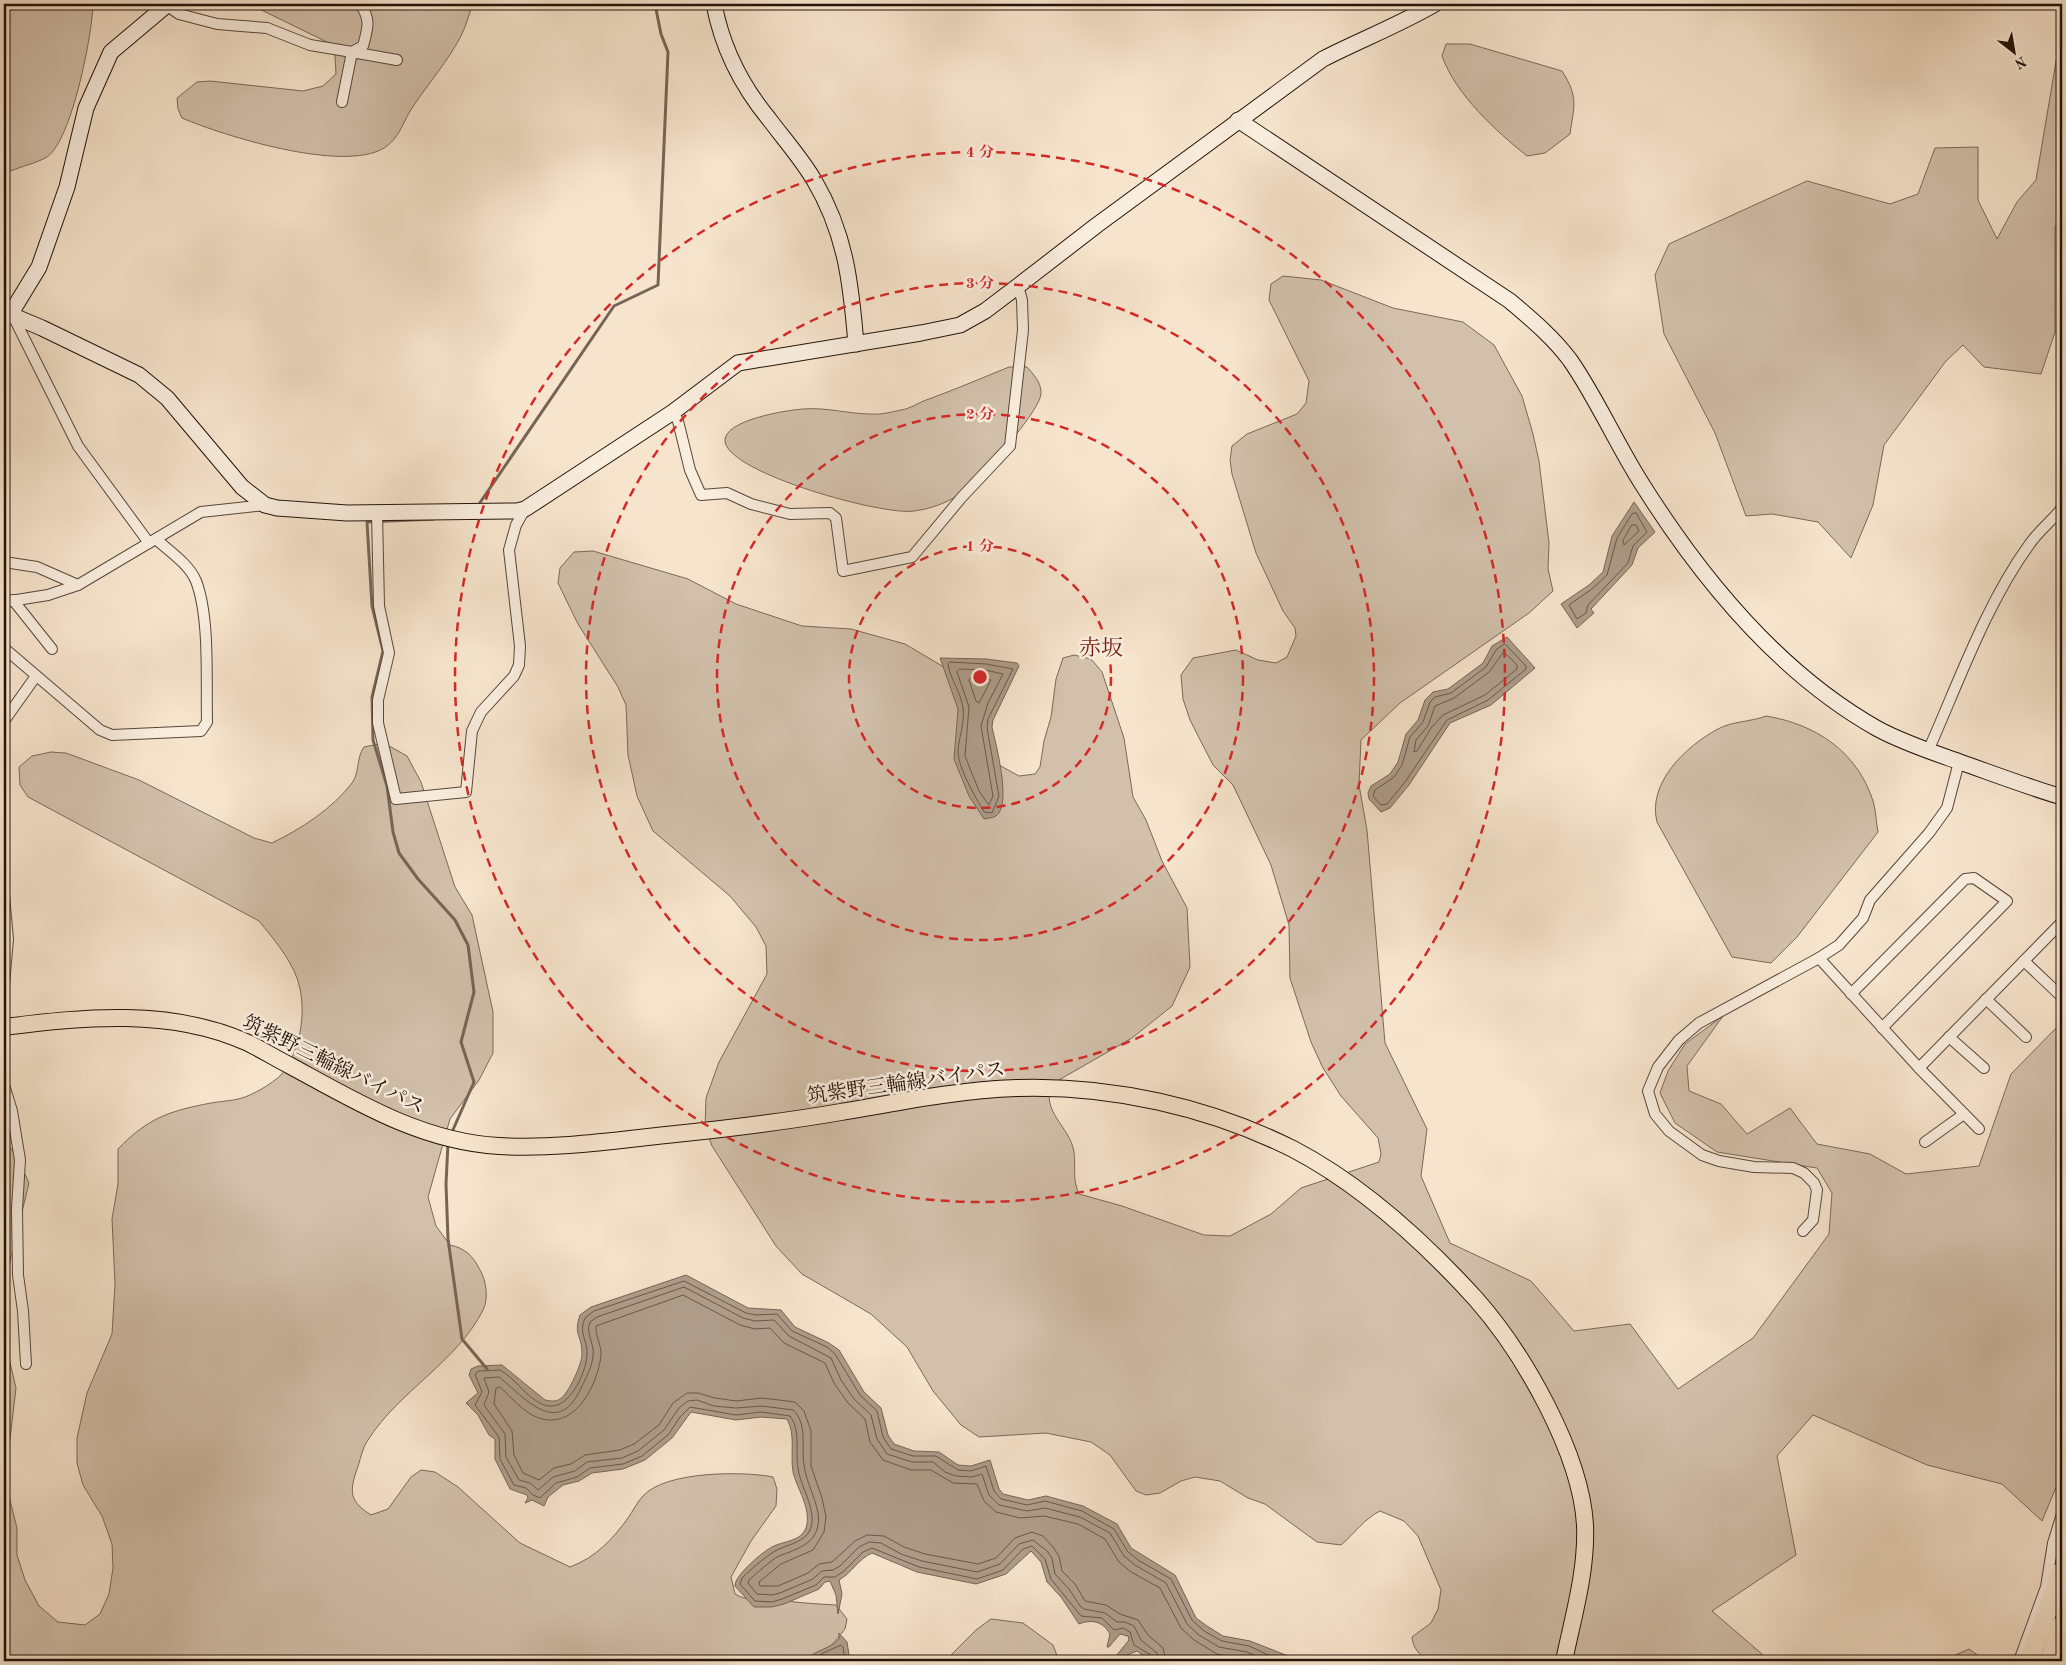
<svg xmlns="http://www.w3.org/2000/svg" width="2066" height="1665" viewBox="0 0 2066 1665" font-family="'Old Standard TT','Noto Serif JP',serif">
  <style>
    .green { fill: #d2c0ab; stroke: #7a695a }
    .water { fill: #ae9d8a; stroke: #766556 }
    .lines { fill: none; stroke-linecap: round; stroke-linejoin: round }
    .shore { stroke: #68584a; stroke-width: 1 }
    .stream { stroke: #766556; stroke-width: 3 }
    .street-casing { stroke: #58463a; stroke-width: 12 }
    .secondary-casing { stroke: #231209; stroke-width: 17 }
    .primary-casing { stroke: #231209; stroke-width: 18 }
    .highway-casing { stroke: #231209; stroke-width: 21 }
    .street { stroke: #f9edde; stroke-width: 10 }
    .secondary { stroke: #f9edde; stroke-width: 15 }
    .primary { stroke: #f6e4cc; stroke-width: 16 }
    .highway { stroke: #f6e4cc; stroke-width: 19 }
    .ring { fill: none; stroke: #d62828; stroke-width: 2.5; stroke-dasharray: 9 6 }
    .labels { text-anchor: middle; stroke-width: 5; stroke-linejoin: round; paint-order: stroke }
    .street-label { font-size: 20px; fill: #231209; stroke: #f9edde }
    .quarter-label { font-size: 22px; fill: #7a1f14; stroke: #f9edde }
    .centre { fill: #d62828; stroke: #f9edde; stroke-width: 2.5 }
    .ring-label { font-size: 15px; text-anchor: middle; font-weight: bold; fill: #d62828; stroke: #f9edde; stroke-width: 5; stroke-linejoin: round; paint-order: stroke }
  </style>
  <rect width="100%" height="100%" fill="#f6e4cc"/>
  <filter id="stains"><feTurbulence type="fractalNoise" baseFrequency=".004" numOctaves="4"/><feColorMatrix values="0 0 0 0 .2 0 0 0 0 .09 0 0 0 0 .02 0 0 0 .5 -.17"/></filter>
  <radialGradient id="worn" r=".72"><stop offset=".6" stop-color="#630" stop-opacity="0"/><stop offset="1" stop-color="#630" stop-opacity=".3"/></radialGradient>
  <g class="green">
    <path d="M4 4 93 5C92 35 72 140 47 157 37 163 22 166 11 171L4 168Z"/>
    <path d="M249 4H473C469 14 466 26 461 36 448 61 428 84 412 108 403 122 399 139 384 148 343 173 224 136 182 118L178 109 177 98 197 82 210 81 303 91 323 86 336 74 335 56 327 42Z"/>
    <polygon points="2062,26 2062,217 2055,227 2055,332 2041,374 1984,367 1963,345 1946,361 1884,445 1873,505 1851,558 1818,522 1772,514 1746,516 1715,433 1664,334 1655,275 1669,244 1807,181 1890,204 1918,194 1935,148 1978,147 1978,200 1997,239 2017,202 2036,180"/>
    <path d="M1446 44H1470L1562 71C1579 98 1574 105 1570 134L1545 153 1527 156C1496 131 1456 95 1442 56Z"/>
    <path d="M1283 276 1321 280 1393 308 1463 322 1494 345 1522 396 1533 434 1539 461 1549 543 1548 569 1553 591 1529 613 1400 703 1361 740 1359 785 1367 830 1385 1043 1427 1129 1421 1176 1450 1243 1531 1281 1574 1331 1630 1324 1678 1389 1753 1338 1829 1234 1832 1193 1817 1168 1717 1152 1675 1123 1660 1093 1668 1071 1685 1044 1723 1016 1687 1066 1689 1091 1721 1104 1747 1134 1790 1108 1817 1144 1870 1154 1906 1174 1979 1166 2011 1074 2062 1022V1473L2042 1521 2002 1484 1927 1465 1813 1415 1777 1456 1796 1555 1712 1611 1770 1661H1429C1420 1655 1413 1649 1412 1637L1431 1623 1438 1609 1441 1590 1418 1536 1404 1521 1380 1511C1364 1519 1355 1533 1341 1545L1317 1542 1265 1504 1248 1498 1220 1481 1195 1477 1181 1481 1160 1493 1146 1495 1136 1491 1110 1455 1091 1442 1046 1433 979 1437 961 1425 933 1391 907 1347 871 1314 802 1274 776 1246 712 1146 705 1127 706 1098 719 1062 767 974 766 946 756 927 730 896 653 831 637 796 628 755 626 705 618 687 578 624 558 583 560 568 574 552 593 551 688 579 736 604 802 626 851 629 905 644 949 670 999 765 1019 776 1035 774 1040 767 1044 741 1051 717 1056 679 1063 658 1074 655 1091 659 1102 672 1124 738 1133 797 1146 820 1162 861 1187 908 1190 967 1172 1006 1132 1038 1052 1084C1040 1112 1070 1126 1074 1152 1076 1168 1072 1179 1079 1194L1122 1206 1204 1235 1230 1236 1271 1214 1301 1188 1379 1162 1381 1154 1378 1138 1341 1096 1323 1068 1311 1042 1290 978 1289 925 1271 865 1233 785 1213 765 1190 720 1183 699 1181 675 1193 658 1236 650 1258 660 1276 663 1287 657 1296 636 1295 628 1283 611 1256 553 1232 474 1230 460 1232 446 1247 434 1297 414 1306 403 1309 381 1269 300 1271 284Z"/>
    <path d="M1009 367H1027C1034 375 1041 382 1041 393 1042 410 975 484 960 494 947 503 930 509 914 511 884 516 731 474 725 442 722 420 788 410 803 409 826 407 849 414 871 414 881 415 891 412 901 410 910 409 919 402 929 399 956 389 982 378 1009 367Z"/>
    <path d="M1766 716C1815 724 1857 751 1873 801 1876 810 1876 822 1878 832L1797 937 1771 963 1732 957 1657 822C1647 783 1686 746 1718 729 1732 721 1751 722 1766 716Z"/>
    <path d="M384 743 407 756 421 782 455 887 472 915 493 1012V1053L479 1080 450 1119 428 1197 436 1226 450 1245C465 1248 473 1256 480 1270 486 1280 489 1299 483 1310 457 1362 399 1391 368 1440 362 1448 360 1462 356 1472 349 1494 351 1502 371 1515L388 1509 411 1477 421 1470 435 1472 458 1487 520 1543 570 1567C595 1558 613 1539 628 1518 633 1511 637 1502 643 1496 665 1471 743 1471 773 1477L777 1489 776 1506 751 1541 731 1577 735 1594C749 1602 754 1598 769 1599 792 1602 813 1604 836 1605L847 1619 845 1629 819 1661H4V1337L16 1388 5 1481 17 1528V1555L25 1580 39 1606 58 1622 85 1625 100 1614 109 1594 113 1568 112 1544 102 1516 83 1485 77 1463V1438L87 1393 112 1334 115 1284 112 1219 118 1184V1149C148 1118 169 1111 211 1103 222 1101 234 1101 245 1097 256 1093 279 1080 285 1070 302 1044 307 1007 297 978 289 957 273 938 259 921L28 797 20 785 19 767 32 756 51 752 66 753 139 780 254 838 272 843C301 829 332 809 352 783 360 772 356 758 364 747Z"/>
    <polygon points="4,1138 19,1161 29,1183 4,1286"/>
    <polygon points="991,1619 1023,1623 1053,1645 1059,1661 945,1661 976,1630"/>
    <polygon points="1969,1649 1986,1661 1942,1661"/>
  </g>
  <g class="water">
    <polygon points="1634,502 1655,532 1638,548 1632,565 1591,609 1594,613 1577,628 1561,604 1589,585 1603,572 1612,536"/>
    <polygon points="1507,637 1535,668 1491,705 1450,723 1409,785 1390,808 1381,812 1369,799 1368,793 1371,786 1390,774 1398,762 1406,734 1418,720 1425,700 1433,692 1448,689 1483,663 1492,646"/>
    <path d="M940 658 986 659 1017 663 1019 666 993 720 992 727C996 745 1012 805 996 816 993 818 988 818 984 819L969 796 954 759 958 709Z"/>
    <path d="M686 1275 748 1308 781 1310 795 1327 829 1343 839 1350 864 1392 881 1408 888 1435 894 1444 914 1451 939 1452 958 1465 971 1466 990 1460 999 1489 1003 1494 1028 1500 1046 1496 1083 1506 1117 1524 1131 1548 1175 1575 1196 1618 1207 1626 1223 1636 1250 1641 1301 1661H1151L1137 1651 1117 1659 1116 1656 1129 1640 1128 1636 1120 1634 1109 1647H1107L1110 1634C1103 1621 1091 1619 1079 1624L1061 1597 1047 1582 1041 1562 1031 1551 1006 1574 976 1584 917 1572 872 1553C858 1559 852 1573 839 1580L842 1594 838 1614 836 1595 830 1581 825 1582 819 1589 784 1604 772 1607H754L735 1586C734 1576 764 1550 774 1546 785 1541 801 1541 806 1528 812 1509 797 1489 793 1472 790 1454 796 1435 787 1419L761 1417 736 1420 691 1412 672 1438 645 1460 623 1469 592 1473 579 1481 563 1485 548 1497 544 1506 532 1500 525 1503 528 1498 527 1495 510 1489 495 1459V1439L489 1435 478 1415 466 1403 478 1393 469 1375 471 1369 478 1366 502 1365 545 1400C551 1401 555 1402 560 1399 568 1395 583 1362 582 1353 582 1335 573 1336 580 1315L591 1307Z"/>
    <path d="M839 1633 847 1642 850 1661H804C815 1650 830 1649 839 1639Z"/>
  </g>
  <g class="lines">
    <g class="shore">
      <polygon points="1636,513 1647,532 1633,546 1628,563 1588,605 1586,613 1577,619 1569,605 1592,589 1607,575 1617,538 1632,514"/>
      <polygon points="1632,525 1636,525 1639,531 1624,545 1623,541"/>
      <polygon points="1505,644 1526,666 1526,669 1488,700 1447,720 1405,782 1387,804 1381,805 1373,796 1375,790 1394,777 1402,765 1410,737 1423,722 1430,702 1435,697 1451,693 1486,667 1496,650"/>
      <polygon points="1504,652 1517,665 1517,669 1485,695 1443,715 1431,728 1417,751 1414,752 1416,740 1428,726 1435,706 1454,698 1489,672"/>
      <path d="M950 662 986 664 1013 669 988 719 987 728 999 796 992 813 984 812C976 798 958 768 958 751 959 736 965 723 963 708 961 692 950 679 948 664Z"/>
      <polygon points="960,669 985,670 1003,674 988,703 981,726 993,796 989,805 979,791 965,756 969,707 957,672"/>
      <polygon points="972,677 991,680 979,703 976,701 969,680"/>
      <polyline points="811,1661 823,1653 841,1645 843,1647 845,1661"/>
      <path d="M1153 1661 1151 1655 1134 1645 1130 1632 1123 1628 1114 1630 1102 1618 1081 1616 1051 1579 1045 1559 1032 1546 1023 1549 1003 1570 977 1579 919 1567 872 1548 863 1552 844 1571 835 1577H824L816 1585 782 1599 772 1602 755 1601 740 1584 742 1578C750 1570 765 1557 775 1551 792 1542 814 1542 812 1516 810 1498 800 1484 798 1468 795 1451 801 1430 790 1416L761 1412 736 1415 690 1407 680 1417 668 1435 642 1456 623 1464 590 1468 577 1477 556 1483 540 1498 533 1495 526 1488 514 1485 500 1459 499 1437 475 1405 482 1392 475 1374 479 1371 500 1370C516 1379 526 1397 542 1404 567 1416 586 1374 587 1355 588 1340 578 1334 585 1318L594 1311 684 1281 746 1313 756 1315 777 1314 792 1331 827 1347 835 1354 860 1395 877 1411 883 1437 891 1449 913 1456H936L958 1470 971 1471 986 1466 994 1491 1001 1499 1027 1505 1045 1501 1082 1511 1114 1529 1128 1552 1138 1560 1171 1579 1192 1620 1204 1631 1222 1641 1249 1646 1279 1660 1289 1661"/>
      <path d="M1159 1661 1157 1653 1141 1640 1134 1626 1125 1622H1117L1105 1613 1084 1609 1080 1606 1069 1589 1055 1574 1052 1558 1047 1551 1033 1540 1019 1544 1000 1564 977 1572 922 1561 901 1554 881 1543 869 1542 859 1547 840 1566 833 1570 822 1571 813 1579 780 1593 772 1595 757 1594 748 1583 749 1580C756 1574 771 1560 779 1556 800 1548 822 1542 818 1513 815 1496 806 1482 804 1465 801 1447 808 1424 793 1410L762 1406 736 1408 714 1406 697 1400 688 1401 679 1408 664 1430 638 1451 622 1458 587 1462 575 1471 553 1477 538 1490 530 1483 519 1480 506 1457 505 1434 484 1405 489 1392 484 1378 499 1377C525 1398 558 1439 581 1388 586 1378 592 1367 593 1356 595 1344 585 1333 590 1322L597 1317 684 1287 743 1318 755 1321 774 1320 789 1336 831 1358 841 1380 854 1399 871 1415 877 1439 887 1454 912 1462H933L945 1472 956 1476 972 1477 982 1474 989 1495 999 1505 1027 1511 1045 1508 1080 1517 1110 1533 1124 1556 1135 1565 1166 1583 1187 1624 1199 1635 1219 1647 1247 1652 1267 1661"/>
      <path d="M1166 1661 1163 1648 1148 1635 1138 1620 1120 1614 1106 1605 1085 1601 1075 1584 1062 1571 1059 1556 1053 1547 1043 1536 1032 1532 1015 1538 996 1558 978 1564 925 1554 904 1547 884 1536 867 1535 855 1541 832 1562 819 1564 808 1573 778 1586H760L759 1582 781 1564 813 1550 824 1532 826 1517 822 1498 811 1466V1431L804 1411 795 1402 762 1398 736 1401 715 1398 698 1393H687L673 1403 659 1425 634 1444 620 1450 585 1455 571 1464 554 1468 539 1480 523 1473 514 1455 512 1431 494 1404 496 1388 500 1387C511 1397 524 1413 539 1418 575 1430 597 1386 601 1356 602 1346 595 1336 596 1326L683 1295 740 1325 755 1329 770 1328 784 1343 825 1363 834 1383 848 1403 865 1419 870 1442 883 1460 911 1470H931L953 1483 977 1484 984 1501 996 1512 1020 1518 1044 1516 1078 1524 1105 1539 1119 1562 1131 1572 1160 1588 1181 1628 1194 1640 1217 1654 1250 1661"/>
    </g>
    <g class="stream">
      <polyline points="477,507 614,306 658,285 668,52 661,34 655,4"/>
      <polyline points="434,519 367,522 372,606 383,651 372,697 373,740 387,786 393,832 399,853 418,879 455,920 468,945 474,992 461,1042 474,1082 452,1132"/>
      <polyline points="448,1143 446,1184 448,1239 462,1339 487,1369"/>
    </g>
    <g class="street-casing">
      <g id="street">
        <path d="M166 5 179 14 217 24 267 28 310 45 352 52 363 46C368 28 371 19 360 4"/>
        <polyline points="342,102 352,52 397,60"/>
        <polyline points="12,314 78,446 149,543"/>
        <polyline points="673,412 678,421 690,470 701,495 727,493 751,504 790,514 830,513 836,518 843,571 912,557 962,497 1010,446 1023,330 1022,300 1018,286"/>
        <polyline points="377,513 379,606 389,653 378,700 378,723 396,799 466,792 472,731 481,712 514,676 519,665 520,646 509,550 516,525 525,509"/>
        <polyline points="4,562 37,567 78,585"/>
        <polyline points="13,600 52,649"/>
        <polyline points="4,602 48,595 78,585 201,512 265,505"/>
        <path d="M4 648 100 730 112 735 201 731 207 722C206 681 210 617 196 581 189 564 169 551 156 539"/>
        <polyline points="4,721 36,676"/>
        <path d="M1928 751C1958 684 1986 604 2029 545 2038 531 2052 521 2062 508"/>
        <polyline points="4,896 8,939 4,984"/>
        <polyline points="1819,958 1919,1068 1979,1129"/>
        <polyline points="2024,961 2061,996"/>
        <polyline points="1851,994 1965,879 1974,878 2007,901 1882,1028"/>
        <polyline points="1986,999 2026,1037"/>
        <polyline points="1949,1037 1984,1068"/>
        <polyline points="1919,1068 2062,922"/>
        <polyline points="4,1085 12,1111 20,1160 17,1209 18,1275 23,1311 26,1364"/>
        <polyline points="1925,1142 1964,1114"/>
        <polyline points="1803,1231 1813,1220 1817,1190 1814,1183 1804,1173 1793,1168 1754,1167 1719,1161 1702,1155 1669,1131 1655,1114 1648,1091 1658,1067 1679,1040 1699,1023 1819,958 1839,945 1863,918 1870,900 1929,833 1947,808 1959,762"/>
        <polyline points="2019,1661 2046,1587 2053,1543 2062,1514"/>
      </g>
    </g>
    <g class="secondary-casing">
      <g id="secondary">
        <path d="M714 4C722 47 741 85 769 119 784 139 801 158 814 180 846 234 851 284 856 344"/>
        <path d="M1238 120 1510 301C1531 319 1553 337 1570 360 1596 397 1617 445 1642 484 1701 578 1780 674 1878 729 1904 743 1932 752 1960 762 1994 774 2028 787 2062 797"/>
        <path d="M4 312 42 328 139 375 167 398 242 487 265 505 277 508 347 513 517 511 525 509 673 412 738 363 921 333 960 325 985 311 1018 286 1097 225 1323 59C1360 40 1399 25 1435 4"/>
        <polyline points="11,313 39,267 67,187 86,108 111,52 168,4"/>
      </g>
    </g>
    <g class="primary-casing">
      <path id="primary" d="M4 1027C85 1017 169 1008 246 1042 261 1049 275 1058 289 1065 355 1101 422 1142 499 1146 555 1149 610 1141 666 1135 725 1129 783 1122 841 1112 899 1102 958 1090 1017 1088 1111 1085 1209 1107 1293 1149 1362 1185 1423 1241 1475 1298 1523 1352 1581 1453 1585 1525 1587 1571 1573 1617 1564 1661"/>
    </g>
    <g class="highway-casing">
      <g id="highway">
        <polyline points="2029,1661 2062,1571"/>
        <polyline points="2049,1661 2062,1625"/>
      </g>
    </g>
    <use href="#street" class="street"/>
    <use href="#secondary" class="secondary"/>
    <use href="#primary" class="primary"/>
    <use href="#highway" class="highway"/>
  </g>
  <g class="ring">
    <circle cx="980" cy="677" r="131"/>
    <circle cx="980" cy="677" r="263"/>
    <circle cx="980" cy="677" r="394"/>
    <circle cx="980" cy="677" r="525"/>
  </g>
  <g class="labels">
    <g class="street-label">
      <text transform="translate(334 1064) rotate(26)" y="7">筑紫野三輪線バイパス</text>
      <text transform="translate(906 1082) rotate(-8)" y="7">筑紫野三輪線バイパス</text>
    </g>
    <g class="quarter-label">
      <text x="1101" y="655">赤坂</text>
    </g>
  </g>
  <circle cx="980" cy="677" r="8" class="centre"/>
  <g class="ring-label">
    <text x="980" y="157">4 分</text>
    <text x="980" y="288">3 分</text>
    <text x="980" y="419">2 分</text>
    <text x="980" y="551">1 分</text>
  </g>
  <rect width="2066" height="1665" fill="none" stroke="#f6e4cc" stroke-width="20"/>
  <rect x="5" y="5" width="2056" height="1655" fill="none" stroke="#231209" stroke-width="2.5"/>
  <rect x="10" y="10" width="2046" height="1645" fill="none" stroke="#231209"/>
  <g transform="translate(2014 52) rotate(149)" stroke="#f9edde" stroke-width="4" paint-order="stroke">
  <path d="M0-4L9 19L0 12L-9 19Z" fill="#231209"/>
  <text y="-8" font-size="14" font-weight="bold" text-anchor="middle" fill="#231209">N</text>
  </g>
  <rect width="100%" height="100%" filter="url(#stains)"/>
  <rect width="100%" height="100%" fill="url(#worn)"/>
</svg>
